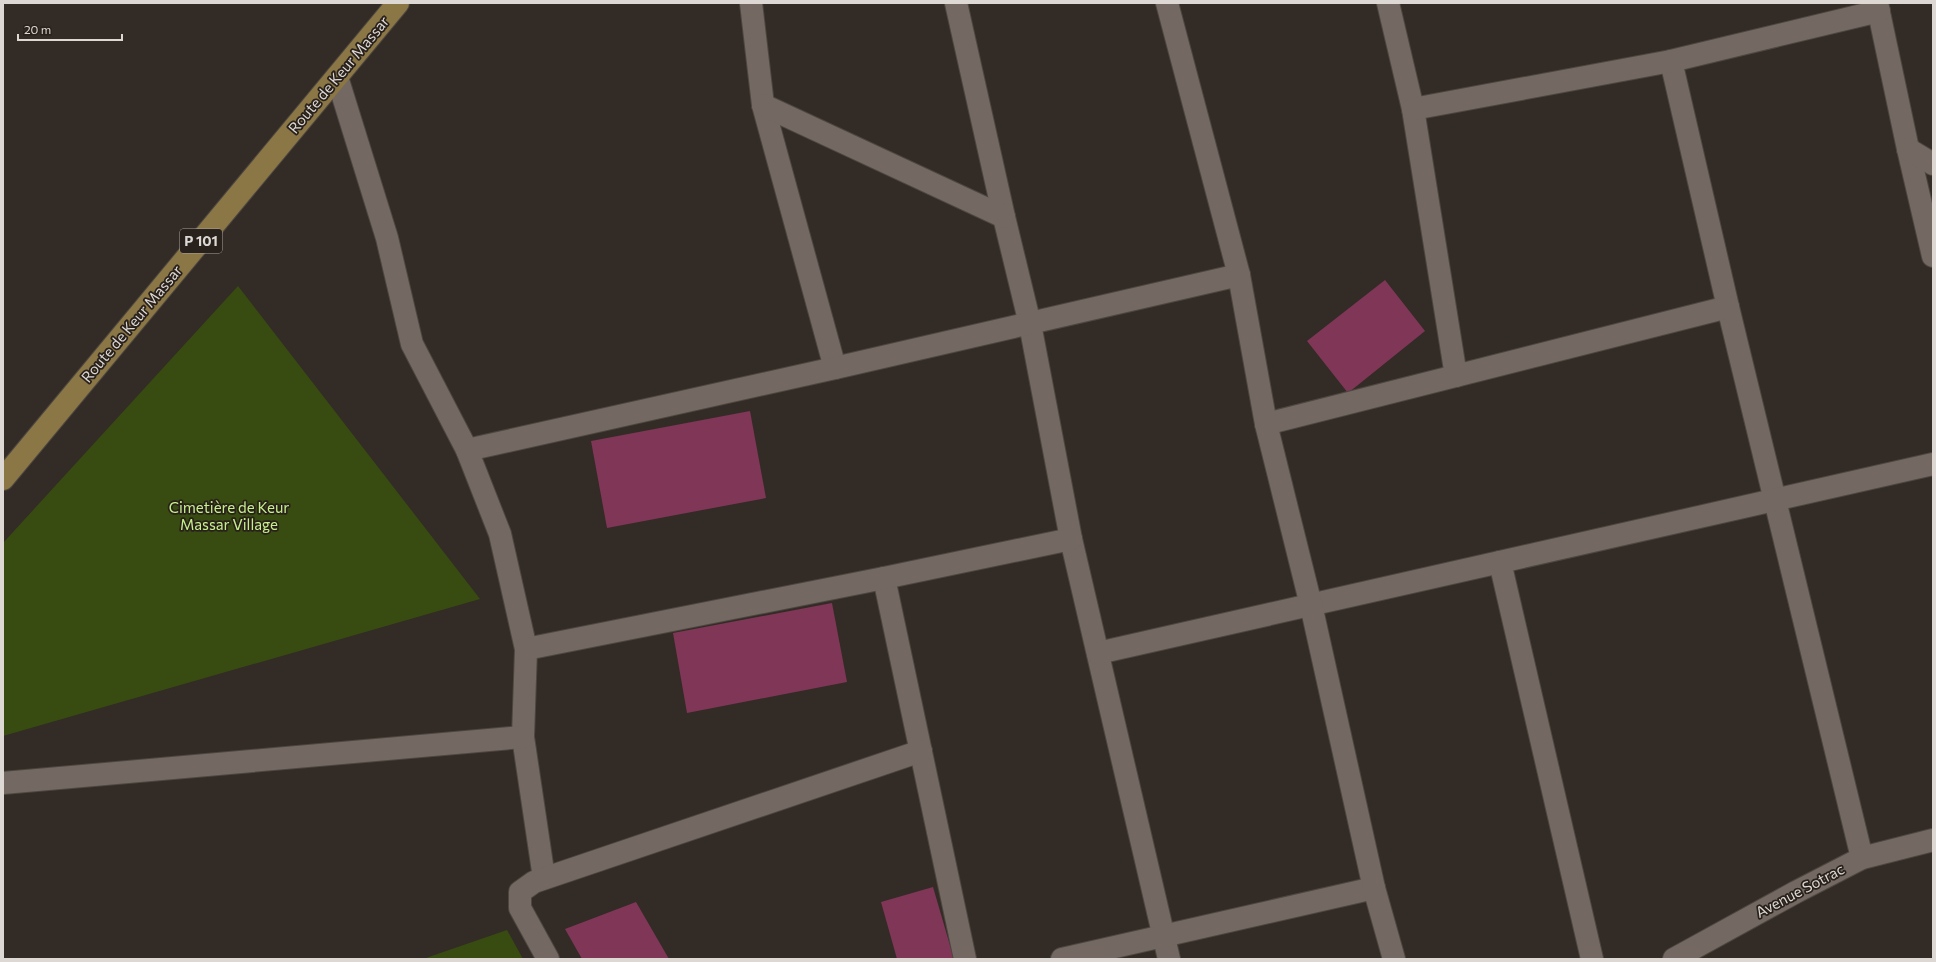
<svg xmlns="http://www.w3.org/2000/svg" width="1936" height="962" viewBox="0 0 1936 962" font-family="Commissioner,sans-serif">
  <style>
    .green { fill: #384c12 }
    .building { fill: #7f3657 }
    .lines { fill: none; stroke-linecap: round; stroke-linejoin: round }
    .street-casing { stroke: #4d4741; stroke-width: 24 }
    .secondary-casing { stroke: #4d4741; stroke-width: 24 }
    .primary-casing { stroke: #4d4741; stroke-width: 24 }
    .street { stroke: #736962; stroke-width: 22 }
    .secondary { stroke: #736962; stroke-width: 22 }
    .primary { stroke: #8b7645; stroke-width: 22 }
    .labels { text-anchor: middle; stroke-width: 3.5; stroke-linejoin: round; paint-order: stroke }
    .shield { fill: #29211b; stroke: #a7a19c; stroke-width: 1 }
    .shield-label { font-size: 14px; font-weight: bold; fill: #ddd8d4 }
    .street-label { font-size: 15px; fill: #ddd8d4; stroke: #29211b }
    .park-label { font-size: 15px; fill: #c6f08a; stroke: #29211b }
  </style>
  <rect width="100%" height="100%" fill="#332b25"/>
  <g class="green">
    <polygon points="238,286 480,599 3,736 3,543"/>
    <polygon points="507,930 523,959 423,959"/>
  </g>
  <g class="building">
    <polygon points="1385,280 1425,331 1348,393 1307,341"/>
    <polygon points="750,411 766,498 607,528 591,441"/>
    <polygon points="832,603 847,682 687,713 673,633"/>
    <polygon points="933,887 954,959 897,959 881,902"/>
    <polygon points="636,902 669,959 582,959 565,929"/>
  </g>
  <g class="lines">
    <g class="street-casing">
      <g id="street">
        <polyline points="751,3 763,105 835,368"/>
        <polyline points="956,3 1004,217 1030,324 1071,539 1169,959"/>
        <polyline points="1388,3 1413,109 1456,376"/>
        <polyline points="1877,3 1908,149 1933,256"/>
        <polyline points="1671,61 1728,307 1862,858"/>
        <polyline points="337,77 387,238 412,344 467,450 500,534 526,649 523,737 544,878"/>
        <polyline points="763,105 1004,217"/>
        <polyline points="1413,109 1671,61 1879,11"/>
        <polyline points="1908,149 1933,164"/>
        <polyline points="1266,424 1728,307"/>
        <polyline points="467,450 835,368 1239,275"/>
        <polyline points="1500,562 1592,959"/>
        <polyline points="884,578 965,959"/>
        <polyline points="526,649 884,578 1071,539"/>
        <polyline points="1098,653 1933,464"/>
        <polyline points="3,783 523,737"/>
        <polyline points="548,959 520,908 520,892 534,882 921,751"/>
        <polyline points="1062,959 1374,888"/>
      </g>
    </g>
    <g class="secondary-casing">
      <g id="secondary">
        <polyline points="1167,3 1239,275 1266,424 1311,605 1374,888 1394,959"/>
        <polyline points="1674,959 1796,892 1862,858 1933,840"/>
      </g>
    </g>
    <g class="primary-casing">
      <polyline id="primary" points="3,479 398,3"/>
    </g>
    <use href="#street" class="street"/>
    <use href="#secondary" class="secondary"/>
    <use href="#primary" class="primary"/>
  </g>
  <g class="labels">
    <rect class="shield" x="180" y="229" width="42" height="24" rx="3"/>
    <g class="shield-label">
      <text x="201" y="246">P 101</text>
    </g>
    <g class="street-label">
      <text transform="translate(339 75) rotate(-50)" y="5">Route de Keur Massar</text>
      <text transform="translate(132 324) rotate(-50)" y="5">Route de Keur Massar</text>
      <text transform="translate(1800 891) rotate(-28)" y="5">Avenue Sotrac</text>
    </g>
    <g class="park-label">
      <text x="229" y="513">Cimetière de Keur<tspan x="229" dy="17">Massar Village</tspan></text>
    </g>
  </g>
  <rect width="1936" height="962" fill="none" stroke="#ddd8d4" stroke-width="8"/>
  <path d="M18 34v6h104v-6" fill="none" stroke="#ddd8d4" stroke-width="2"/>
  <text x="24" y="34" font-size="12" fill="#ddd8d4" stroke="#29211b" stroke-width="3" paint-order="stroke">20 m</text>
</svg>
